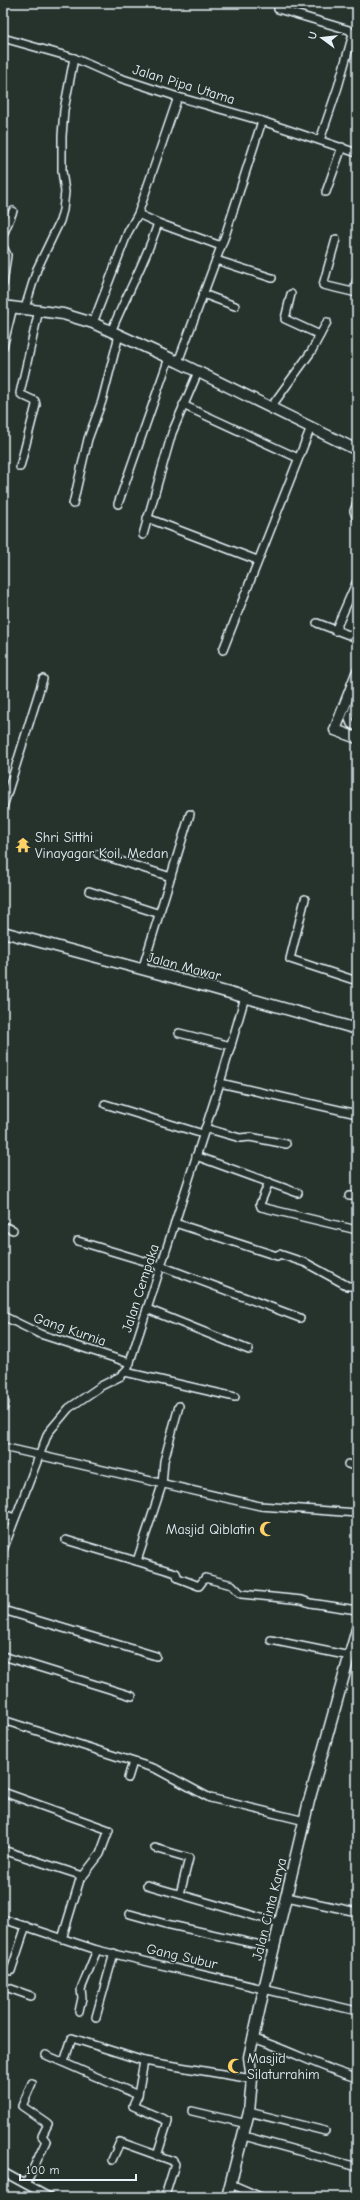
<svg xmlns="http://www.w3.org/2000/svg" width="360" height="2200" viewBox="0 0 360 2200" font-family="'Comic Neue',sans-serif">
  <style>
    .lines { fill: none; stroke-linecap: round; stroke-linejoin: round }
    .street-casing { stroke: #e8f1f8; stroke-width: 10 }
    .secondary-casing { stroke: #e8f1f8; stroke-width: 13 }
    .street { stroke: #26332d; stroke-width: 7 }
    .secondary { stroke: #26332d; stroke-width: 10 }
    .labels { text-anchor: middle; stroke-width: 3; stroke-linejoin: round; paint-order: stroke }
    .street-label { font-size: 14px; fill: #e8f1f8; stroke: #26332d }
    .poi-label { font-size: 14px; fill: #e8f1f8; stroke: #26332d; text-anchor: start }
  </style>
  <rect width="100%" height="100%" fill="#26332d"/>
  <filter id="ink" filterUnits="userSpaceOnUse"><feTurbulence type="fractalNoise" baseFrequency=".025" numOctaves="2"/><feDisplacementMap in="SourceGraphic" scale="8" xChannelSelector="R" yChannelSelector="G"/><feConvolveMatrix kernelMatrix="1 2 1 2 8 2 1 2 1" color-interpolation-filters="sRGB"/></filter>
  <g filter="url(#ink)">
    <g class="lines">
      <g class="street-casing">
        <g id="street">
          <polyline points="279,3 278,9 349,30 353,34 338,87 320,140"/>
          <polyline points="3,38 74,58 117,77 178,97 262,121 357,153"/>
          <polyline points="326,192 342,147"/>
          <polyline points="158,223 221,246"/>
          <polyline points="3,235 13,211"/>
          <polyline points="336,239 323,285 357,293"/>
          <polyline points="3,247 7,255 3,284"/>
          <polyline points="216,260 272,278"/>
          <polyline points="353,292 357,280"/>
          <polyline points="203,294 235,306"/>
          <polyline points="291,294 285,319 320,335"/>
          <polyline points="25,308 37,269 60,221 63,210 65,192 62,171 62,136 64,110 74,58"/>
          <polyline points="93,323 128,232 138,214 178,97"/>
          <path d="M111 332C126 295 146 261 158 223L138 214"/>
          <polyline points="3,347 13,307"/>
          <polyline points="178,362 226,233 262,121"/>
          <polyline points="183,405 298,458"/>
          <polyline points="271,407 311,352 327,322"/>
          <polyline points="20,467 36,405 35,401 22,395 20,393 39,310"/>
          <polyline points="73,504 88,439 102,401 119,335"/>
          <polyline points="118,504 169,358"/>
          <polyline points="356,517 354,511 357,503"/>
          <polyline points="147,518 257,560"/>
          <polyline points="143,535 172,433 198,372"/>
          <polyline points="317,623 357,638"/>
          <polyline points="335,631 357,581"/>
          <polyline points="223,650 311,427"/>
          <polyline points="357,699 349,719 351,724 357,727"/>
          <polyline points="3,807 43,679"/>
          <polyline points="98,854 171,877"/>
          <polyline points="89,891 160,914"/>
          <polyline points="305,899 290,959 357,981"/>
          <polyline points="142,970 190,814"/>
          <polyline points="179,1033 231,1046"/>
          <polyline points="220,1083 357,1114"/>
          <polyline points="105,1104 203,1134"/>
          <polyline points="205,1128 240,1138 250,1137 286,1144"/>
          <polyline points="196,1156 298,1193"/>
          <polyline points="269,1182 260,1204 261,1207 357,1230"/>
          <polyline points="349,1196 357,1196"/>
          <polyline points="175,1223 277,1256 279,1254 306,1263 348,1286 352,1286 357,1282"/>
          <polyline points="3,1226 13,1230"/>
          <polyline points="78,1241 161,1266 300,1318"/>
          <polyline points="147,1309 249,1350"/>
          <polyline points="3,1316 40,1334 130,1363"/>
          <polyline points="125,1372 235,1397"/>
          <polyline points="3,1409 5,1403"/>
          <polyline points="3,1447 260,1506 357,1513"/>
          <polyline points="348,1464 357,1467"/>
          <polyline points="3,1514 15,1518"/>
          <polyline points="66,1540 176,1573 178,1578 199,1586 205,1578 232,1585 241,1594 302,1600 310,1603 357,1610"/>
          <polyline points="3,1550 48,1433 69,1408 101,1386 121,1376 128,1368 220,1083 245,997"/>
          <polyline points="137,1561 162,1485 164,1461 179,1406"/>
          <polyline points="3,1610 156,1656"/>
          <polyline points="271,1640 350,1656"/>
          <polyline points="3,1656 132,1696"/>
          <polyline points="3,1720 156,1769 210,1798 305,1821"/>
          <polyline points="128,1778 133,1762"/>
          <polyline points="3,1792 109,1830 100,1854 83,1876 3,1850"/>
          <polyline points="155,1848 189,1858 180,1894"/>
          <polyline points="147,1885 279,1923"/>
          <polyline points="287,1897 357,1912"/>
          <polyline points="130,1914 166,1924 274,1948"/>
          <polyline points="3,1919 97,1950 357,2011"/>
          <polyline points="62,1939 81,1876"/>
          <polyline points="11,1971 26,1926"/>
          <polyline points="3,1986 31,1996"/>
          <polyline points="79,2012 82,1998 81,1989 97,1950"/>
          <polyline points="96,2017 114,1953"/>
          <path d="M252 2038C288 2049 321 2068 357 2078"/>
          <polyline points="46,2055 138,2095"/>
          <polyline points="144,2061 138,2095 133,2106 168,2121 157,2156"/>
          <polyline points="64,2062 72,2038 144,2061 252,2079"/>
          <polyline points="192,2111 247,2124"/>
          <polyline points="249,2112 325,2131"/>
          <polyline points="244,2136 357,2167"/>
          <polyline points="112,2160 120,2142 173,2161 175,2164 165,2196"/>
          <polyline points="3,2172 49,2197"/>
          <polyline points="26,2184 46,2141 42,2136 48,2124 22,2106 32,2083"/>
          <polyline points="231,2184 261,2197"/>
        </g>
      </g>
      <g class="secondary-casing">
        <g id="secondary">
          <polyline points="3,306 63,314 93,323 178,362 357,450"/>
          <polyline points="357,673 335,730 357,738"/>
          <polyline points="3,932 201,985 357,1029"/>
          <polyline points="227,2197 249,2112 252,2079 249,2057 264,1989 309,1801 357,1629"/>
        </g>
      </g>
      <use href="#street" class="street"/>
      <use href="#secondary" class="secondary"/>
    </g>
  </g>
  <defs>
    <g id="temple-bare" transform="scale(1.2)"><path d="M0-6L5-2H3V0L6.5 2.5H4V6H1.5V3h-3V6H-4V2.5H-6.5L-3 0V-2H-5Z" fill="#ffd166" stroke="#26332d" stroke-width="2.5" paint-order="stroke"/></g>
    <g id="mosque-bare" transform="scale(1.2)"><path d="M3.5-4.9A6 6 0 1 0 3.5 4.9A5 5 0 1 1 3.5-4.9Z" fill="#ffd166" stroke="#26332d" stroke-width="2.5" paint-order="stroke"/></g>
  </defs>
  <g fill-rule="evenodd">
    <use href="#temple-bare" x="23" y="845"/>
    <use href="#mosque-bare" x="267" y="1529"/>
    <use href="#mosque-bare" x="235" y="2066"/>
  </g>
  <g class="labels">
    <g class="street-label">
      <text transform="translate(184 84) rotate(17)" y="5">Jalan Pipa Utama</text>
      <text transform="translate(184 966) rotate(15)" y="5">Jalan Mawar</text>
      <text transform="translate(140 1288) rotate(-72)" y="5">Jalan Cempaka</text>
      <text transform="translate(70 1329) rotate(19)" y="5">Gang Kurnia</text>
      <text transform="translate(269 1909) rotate(-76)" y="5">Jalan Cinta Karya</text>
      <text transform="translate(182 1956) rotate(13)" y="5">Gang Subur</text>
    </g>
    <g class="poi-label">
      <text x="35" y="842">Shri Sitthi<tspan x="35" dy="16">Vinayagar Koil, Medan</tspan></text>
      <text x="255" y="1534" text-anchor="end">Masjid Qiblatin</text>
      <text x="247" y="2063">Masjid<tspan x="247" dy="16">Silaturrahim</tspan></text>
    </g>
  </g>
  <rect width="360" height="2200" fill="none" stroke="#26332d" stroke-width="16"/>
  <rect x="8" y="8" width="344" height="2184" fill="none" stroke="#e8f1f8" stroke-width="1.5" filter="url(#ink)"/>
  <g transform="translate(322 38) rotate(285)" stroke="#26332d" stroke-width="3" paint-order="stroke">
  <path d="M0-3L7 15L0 10L-7 15Z" fill="#e8f1f8"/>
  <text y="-6" font-size="11" font-weight="bold" text-anchor="middle" fill="#e8f1f8">U</text>
  </g>
  <path d="M20 2174v6h116v-6" fill="none" stroke="#e8f1f8" stroke-width="2"/>
  <text x="26" y="2174" font-size="12" fill="#e8f1f8" stroke="#26332d" stroke-width="3" paint-order="stroke">100 m</text>
</svg>
